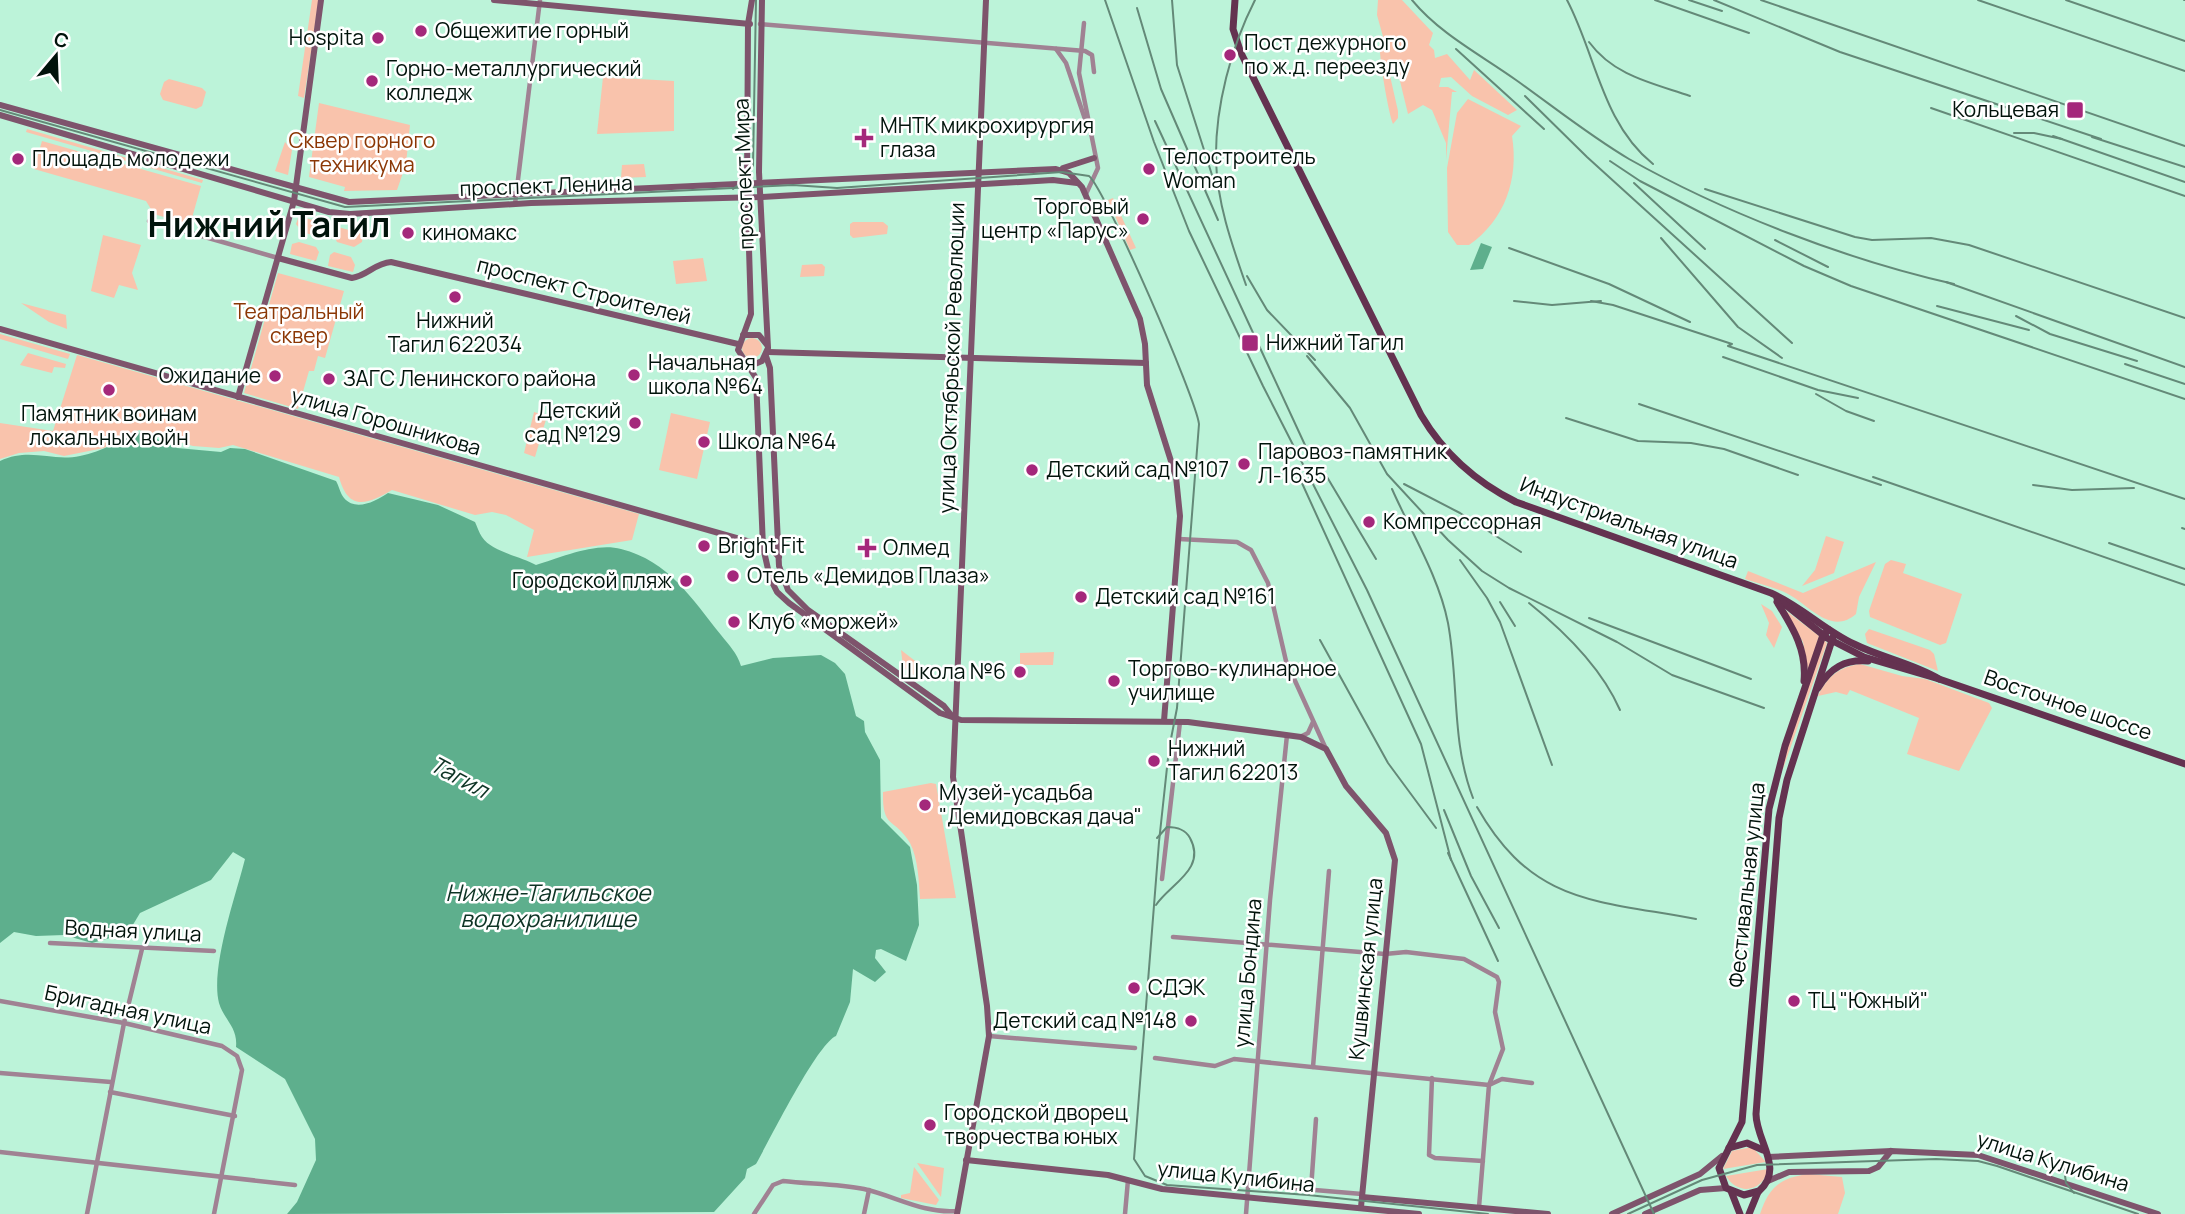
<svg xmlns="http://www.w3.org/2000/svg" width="2185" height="1214" viewBox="0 0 2185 1214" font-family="Manrope,sans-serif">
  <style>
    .green { fill: #f9c3ac }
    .water { fill: #5eaf8d }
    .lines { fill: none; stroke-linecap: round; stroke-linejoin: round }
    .street { stroke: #a08293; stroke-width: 4.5 }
    .secondary { stroke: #7e546c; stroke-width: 6 }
    .primary { stroke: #643250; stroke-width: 7 }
    .tram { stroke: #648978; stroke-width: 2 }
    .rail { stroke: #648978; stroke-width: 2 }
    .poi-dot { fill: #a4287b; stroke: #fff; stroke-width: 2.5 }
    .labels { text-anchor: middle; stroke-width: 5; stroke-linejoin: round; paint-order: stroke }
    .poi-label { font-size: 21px; fill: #01130b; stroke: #fff; text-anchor: start }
    .park-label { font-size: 21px; fill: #8b3705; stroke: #fff }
    .street-label { font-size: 21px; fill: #01130b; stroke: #fff }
    .water-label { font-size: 23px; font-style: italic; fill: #0d3324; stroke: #fff }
    .town-label { font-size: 35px; font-weight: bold; fill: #01130b; stroke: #fff }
  </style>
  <rect width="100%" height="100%" fill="#bcf3d9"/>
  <g class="green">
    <polygon points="312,0 319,0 304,98 298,96"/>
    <path d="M1378 0H1402L1433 33 1429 45 1434 50 1435 58 1447 54 1470 80 1474 70 1517 110 1508 115 1472 96 1451 77 1441 78 1439 87H1448L1457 92H1452L1446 160V143L1432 110 1423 105 1408 114 1399 77 1401 62 1388 67 1398 111V118L1393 124C1388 112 1378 51 1380 43L1385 44 1377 15Z"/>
    <polygon points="603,77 674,81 674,131 597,134"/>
    <polygon points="169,79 202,88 206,92 202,106 196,109 163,100 160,94 164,82"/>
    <path d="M1468 99 1521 126 1512 136C1519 179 1505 220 1469 245H1457L1448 232 1447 168 1457 113Z"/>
    <polygon points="319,103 410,125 406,164 397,190 344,191 345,187 309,177"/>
    <polygon points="27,129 203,180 202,183 26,132"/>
    <polygon points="42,141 201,186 190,225 154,214 146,201 34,169"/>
    <polygon points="285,142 292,150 288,175 275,171"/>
    <polygon points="644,164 646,177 621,178 622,165"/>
    <polygon points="1113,198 1136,248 1130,250 1108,200"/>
    <polygon points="299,216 326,224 324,235 319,237 302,232 296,224"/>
    <polygon points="853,222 883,222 888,226 887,234 853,238 850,235 850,224"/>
    <polygon points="338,227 363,234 362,242 354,247 337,242 335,238"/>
    <polygon points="103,235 141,245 132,273 138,290 119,285 114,298 91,291"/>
    <polygon points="299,242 316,247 319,252 316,261 290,254 292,244"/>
    <polygon points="334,252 351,257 355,265 353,272 328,266 330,255"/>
    <polygon points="703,258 707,281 676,284 673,261"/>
    <polygon points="822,264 825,267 824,276 800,277 802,265"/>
    <polygon points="278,273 344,291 325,358 318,356 314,371 309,371 298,409 244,393"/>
    <polygon points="21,303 66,315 67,329 49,322"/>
    <polygon points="0,334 70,354 68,359 0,339"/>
    <circle cx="752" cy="348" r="10"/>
    <polygon points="28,353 66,364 65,368 54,367 52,373 20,365"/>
    <path d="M77 355 639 514 632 540 527 557 534 530 506 515 492 512 475 515 392 490C367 505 348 511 339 477L233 445 219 448 193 446 139 430 104 448 64 456 44 451 19 453 0 459V423L53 431Z"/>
    <polygon points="534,412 547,416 535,457 524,453"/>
    <polygon points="671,413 710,422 697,479 659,470"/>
    <polygon points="1826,536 1844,542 1834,573 1802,586 1815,570"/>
    <polygon points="1891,560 1906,564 1903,573 1962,594 1946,643 1940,645 1870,617 1869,611 1885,564"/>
    <path d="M1876 562 1859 597 1856 614C1831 636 1809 605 1788 594 1775 587 1759 584 1745 579L1748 571 1803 593Z"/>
    <polygon points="1761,604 1772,611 1782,627 1774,648 1766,635 1769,623"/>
    <polygon points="1785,610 1819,636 1808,671 1803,642"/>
    <polygon points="1869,629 1930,650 1934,654 1938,671 1867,643 1865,634"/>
    <polygon points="1824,640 1827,643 1783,769 1781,766"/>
    <polygon points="901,650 923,667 922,681 903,667"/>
    <polygon points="1054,652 1053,665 1020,665 1020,653"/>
    <path d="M1860 664 1902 676 1925 679 1989 703 1992 708 1959 771 1907 754 1919 718 1850 690 1847 695 1836 692 1818 696C1827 677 1839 667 1860 664Z"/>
    <path d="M931 783 936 784 956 898 920 899C919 882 918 858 910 843 895 817 882 830 883 792Z"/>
    <polygon points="1752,1147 1766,1162 1723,1169 1732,1151"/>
    <polygon points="917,1163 944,1168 941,1197"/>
    <polygon points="914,1167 939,1200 936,1205 901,1198 901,1195 910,1193"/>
    <path d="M1768 1169C1763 1192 1738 1196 1726 1176Z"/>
    <path d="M1808 1174 1842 1177 1845 1193 1838 1214H1760C1769 1187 1780 1178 1808 1174Z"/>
  </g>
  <g class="water">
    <polygon points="1481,243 1492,247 1483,269 1470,270"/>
    <path d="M141 432 177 448 221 452 230 448 245 449 336 481C339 486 340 493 344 498 356 512 376 501 388 493L438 505 475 522C477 526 479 533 482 537 492 552 520 556 536 565 560 558 595 542 621 549 669 561 692 599 721 635 729 645 737 653 741 666L773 658 821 655 835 663 845 674 856 716 864 721 865 732 880 760 881 818 910 847 917 885 919 925 906 961 881 949 876 950 875 958 886 972 875 982 853 969 850 1002 836 1036C817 1044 769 1141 756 1164L747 1169 745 1178 714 1212 287 1214 297 1202 316 1160 315 1139 285 1079 236 1047C238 1027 224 1020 219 1003 210 968 236 895 245 859L233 852 211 880 140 913 128 933 92 943 64 935 36 936 14 932 0 943V461C31 447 51 462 80 456 103 452 120 439 141 432Z"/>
  </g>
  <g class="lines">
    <g class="street">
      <polyline points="1084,23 1079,73 1098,168 1086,194"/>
      <polyline points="760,24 1085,51 1092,55 1094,72"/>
      <polyline points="1056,49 1066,63 1087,125"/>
      <polyline points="515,204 540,0"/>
      <polyline points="149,221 278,258"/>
      <polyline points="1179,539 1237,542 1251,550 1268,583 1286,661 1326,749"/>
      <polyline points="1302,736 1308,733 1313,722"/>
      <polyline points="1162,879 1180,722"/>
      <polyline points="1173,937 1385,954 1406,952 1464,959 1497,977 1499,982 1495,1012 1503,1049 1489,1085 1479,1207"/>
      <polyline points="50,943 214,951"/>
      <polyline points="0,1001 124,1023 222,1046 237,1056 242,1070 214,1214"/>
      <polyline points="989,1036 1135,1048"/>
      <polyline points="1155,1058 1215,1066 1234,1059 1489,1085 1502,1079 1532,1083"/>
      <polyline points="1313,1067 1329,871"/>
      <polyline points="0,1073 111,1082"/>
      <polyline points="1432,1078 1429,1155 1435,1158 1483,1161"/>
      <polyline points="110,1092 235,1116"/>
      <polyline points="0,1152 295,1185"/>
      <polyline points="1279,1187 1362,1194"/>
      <polyline points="1311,1189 1316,1119"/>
      <polyline points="87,1214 124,1023 142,949"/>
      <path d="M754 1214 773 1185 783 1181C809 1184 838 1184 864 1189 895 1196 924 1214 957 1211"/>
      <polyline points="864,1214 869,1190"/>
      <polyline points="1125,1214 1128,1180"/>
      <polyline points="1246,1214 1270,900 1287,735"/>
    </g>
    <g class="secondary">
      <polyline points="494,0 750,24"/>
      <polyline points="752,0 748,24 747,184 751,314 738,350 756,378 763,547 770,578 777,592 789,603 940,713 961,720 1188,722 1301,737 1326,749 1346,786 1386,833 1395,860 1361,1207"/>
      <polyline points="0,105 349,202 1056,169 1069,173 1082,187 1140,319 1145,344 1147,385 1176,477 1180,516 1164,721"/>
      <polyline points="0,115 329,212 350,214 531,203 761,197 1053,180 1077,183"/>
      <polyline points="1063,168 1094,158"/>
      <path d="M278 258 352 278C367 276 375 263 391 262L738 344"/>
      <polyline points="0,329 754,543 772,550 779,557"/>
      <polyline points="743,335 759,335 767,345"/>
      <polyline points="768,352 1146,363"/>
      <polyline points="766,356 770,368 779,566 788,590 808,610 944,706 952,716"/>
      <polyline points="746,361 755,364 762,361 768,348 759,172 762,0"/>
      <polyline points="238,397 294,201 321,0"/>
      <polyline points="1768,1157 1891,1151 1978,1155 2158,1214"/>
      <polyline points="966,1160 1108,1175 1162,1189 1419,1214"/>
      <polyline points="1768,1181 1789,1172 1869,1171 1878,1167 1891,1151"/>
      <polyline points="1362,1197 1548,1214"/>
      <polyline points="957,1214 989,1036 987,1006 953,777 986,0"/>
      <polyline points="1612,1214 1700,1174 1722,1156"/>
      <polyline points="1645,1214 1700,1190 1726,1188"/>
    </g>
    <g class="primary">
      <path d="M1235 0 1233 29 1241 53 1421 415C1444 454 1476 482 1516 502L1771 593C1801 606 1824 630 1854 644 1882 658 1912 663 1939 679"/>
      <polyline points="1777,598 1827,638 1864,657 1939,679 2185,764"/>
      <path d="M1777 602C1793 628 1807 650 1804 681"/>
      <path d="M1829 630 1823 635 1785 746 1769 809 1742 1122 1719 1168 1726 1188 1744 1195 1759 1191C1785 1169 1756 1141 1756 1114L1779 818 1787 780 1834 634"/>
      <path d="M1818 688C1830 668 1845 659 1868 661"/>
      <polyline points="1729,1148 1747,1143 1763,1150"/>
      <polyline points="1731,1191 1740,1214"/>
      <polyline points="1749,1214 1758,1192"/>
    </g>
    <g class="tram">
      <path d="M0 110 345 207 793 185 837 188 1062 172 1089 176C1105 189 1196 398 1199 424L1177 708 1169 749 1159 842 1134 1159 1145 1176 1167 1185 1308 1195 1488 1214"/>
      <polyline points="733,189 747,178 753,165 756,0"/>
      <path d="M1156 905C1170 884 1207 869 1190 838 1185 829 1177 827 1167 827L1157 838"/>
      <polyline points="2064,1168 2066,1183 2074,1193"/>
      <polyline points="1628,1214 1702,1180 1757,1165 1936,1159 1978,1161 1997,1166 2138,1214"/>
    </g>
    <g class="rail">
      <polyline points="1105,0 1154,142 1189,231 1263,386 1367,590 1654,1214"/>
      <polyline points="1172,0 1177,65 1212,175"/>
      <path d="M1412 0C1440 34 1481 55 1516 80 1554 107 1590 136 1629 159 1725 213 1847 260 1954 284"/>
      <path d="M1567 0C1596 55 1602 123 1653 164"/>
      <polyline points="1655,0 1749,33"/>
      <polyline points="1689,0 1722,11"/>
      <polyline points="1714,0 1840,52 2101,139"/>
      <polyline points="1761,0 2185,146"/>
      <polyline points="1978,0 2185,71"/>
      <polyline points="2066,0 2185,41"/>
      <polyline points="2184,0 2185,0"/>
      <polyline points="1137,8 1161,89 1218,220"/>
      <path d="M1589 42C1614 76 1652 83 1690 96"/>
      <polyline points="1456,49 1544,129"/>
      <polyline points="1525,96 1587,157 1792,343"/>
      <polyline points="1931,108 2185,196"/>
      <polyline points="1155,121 1311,458"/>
      <polyline points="2014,133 2034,133 2062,139"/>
      <polyline points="2053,136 2185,182"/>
      <polyline points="2092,137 2185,167"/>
      <polyline points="1610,161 1640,181 1804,266 1851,286 2185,399"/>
      <polyline points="1634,183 1705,249"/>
      <polyline points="1705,189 1855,237 1872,240 1931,238 1969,245 2185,318"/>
      <polyline points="1661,238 1738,327 1782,358"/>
      <polyline points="1775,240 1828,267"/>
      <polyline points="1509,248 1609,284 1690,322"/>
      <polyline points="1247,276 1267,310 1315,360"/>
      <polyline points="1946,282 2185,367"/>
      <path d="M1246 285C1232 245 1217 203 1216 160 1215 107 1231 47 1255 0"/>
      <polyline points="1514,301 1552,305 1601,301"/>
      <polyline points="1591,301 1613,305 1732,344 1728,346 2185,499"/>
      <polyline points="1937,306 2029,330"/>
      <polyline points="2016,316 2050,334 2137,361"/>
      <polyline points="1307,356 1350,408 1387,474 1448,540 1482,571 1509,588 1617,642 1672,675 1764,708"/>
      <polyline points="1723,357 1818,390 1858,398"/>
      <polyline points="2125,364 2185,384"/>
      <polyline points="1816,394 1846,411 1874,421"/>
      <polyline points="1639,404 1881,485"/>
      <polyline points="1566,418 1638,441 1691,443 1724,449 1798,475"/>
      <polyline points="1296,470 1421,744 1451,860"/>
      <polyline points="1327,477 1376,559"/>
      <polyline points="1873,477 2185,585"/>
      <polyline points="1404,484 1460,513 1521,552"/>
      <polyline points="2033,485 2072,490 2134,488"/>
      <path d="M1392 489C1411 532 1439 577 1448 623 1459 682 1451 741 1473 798"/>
      <polyline points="2182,528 2185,529"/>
      <polyline points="2109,543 2185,569"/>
      <polyline points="1460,560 1487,598 1500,622 1552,765"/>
      <polyline points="1500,602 1515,626"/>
      <path d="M1529 603C1564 631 1602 669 1620 710"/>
      <polyline points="1589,618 1751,679"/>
      <polyline points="1320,640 1388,763 1436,828"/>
      <path d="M1477 807C1533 905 1595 900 1696 919"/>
      <polyline points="1444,810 1471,876 1499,928"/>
      <polyline points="1448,853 1498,961"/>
    </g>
  </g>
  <g class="poi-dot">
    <circle cx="421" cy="31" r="7"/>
    <circle cx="378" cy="38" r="7"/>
    <circle cx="1230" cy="55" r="7"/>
    <circle cx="372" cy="81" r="7"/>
    <rect x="2066" y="101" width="18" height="18" rx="3.5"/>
    <path d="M860.5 127.5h7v7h7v7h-7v7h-7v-7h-7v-7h7z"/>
    <circle cx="18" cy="159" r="7"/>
    <circle cx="1149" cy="169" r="7"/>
    <circle cx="1143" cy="219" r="7"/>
    <circle cx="408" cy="233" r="7"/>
    <circle cx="455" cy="297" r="7"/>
    <rect x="1241" y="334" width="18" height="18" rx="3.5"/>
    <circle cx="634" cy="375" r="7"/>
    <circle cx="275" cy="376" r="7"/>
    <circle cx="329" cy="379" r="7"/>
    <circle cx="109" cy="390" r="7"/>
    <circle cx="635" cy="423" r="7"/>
    <circle cx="704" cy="442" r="7"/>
    <circle cx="1244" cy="464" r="7"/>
    <circle cx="1032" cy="470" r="7"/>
    <circle cx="1369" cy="522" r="7"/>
    <circle cx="704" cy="546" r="7"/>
    <path d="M863.5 537.5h7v7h7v7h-7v7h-7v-7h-7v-7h7z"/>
    <circle cx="733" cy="576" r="7"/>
    <circle cx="686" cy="581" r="7"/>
    <circle cx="1081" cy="597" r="7"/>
    <circle cx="734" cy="622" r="7"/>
    <circle cx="1020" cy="672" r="7"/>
    <circle cx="1114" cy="681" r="7"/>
    <circle cx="1154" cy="761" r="7"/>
    <circle cx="925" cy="805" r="7"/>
    <circle cx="1134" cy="988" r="7"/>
    <circle cx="1794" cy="1001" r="7"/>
    <circle cx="1191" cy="1021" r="7"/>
    <circle cx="930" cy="1125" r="7"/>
  </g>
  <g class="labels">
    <g class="poi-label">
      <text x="435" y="38">Общежитие горный</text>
      <text x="364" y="45" text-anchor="end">Hospita</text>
      <text x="1244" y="50">Пост дежурного<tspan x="1244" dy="24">по ж.д. переезду</tspan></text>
      <text x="386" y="76">Горно-металлургический<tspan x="386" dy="24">колледж</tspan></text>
      <text x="2059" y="117" text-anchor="end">Кольцевая</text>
      <text x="880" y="133">МНТК микрохирургия<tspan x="880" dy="24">глаза</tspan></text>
      <text x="1163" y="164">Телостроитель<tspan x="1163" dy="24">Woman</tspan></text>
      <text x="32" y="166">Площадь молодежи</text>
      <text x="1129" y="214" text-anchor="end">Торговый<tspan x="1129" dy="24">центр «Парус»</tspan></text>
      <text x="422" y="240">киномакс</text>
      <text x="455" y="328" text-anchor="middle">Нижний<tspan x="455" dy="24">Тагил 622034</tspan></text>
      <text x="1266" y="350">Нижний Тагил</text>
      <text x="648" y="370">Начальная<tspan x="648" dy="24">школа №64</tspan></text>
      <text x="261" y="383" text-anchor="end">Ожидание</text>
      <text x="343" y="386">ЗАГС Ленинского района</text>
      <text x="621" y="418" text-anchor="end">Детский<tspan x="621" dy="24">сад №129</tspan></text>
      <text x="109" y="421" text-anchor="middle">Памятник воинам<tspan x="109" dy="24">локальных войн</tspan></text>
      <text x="718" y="449">Школа №64</text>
      <text x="1258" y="459">Паровоз-памятник<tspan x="1258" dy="24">Л-1635</tspan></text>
      <text x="1046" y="477">Детский сад №107</text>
      <text x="1383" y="529">Компрессорная</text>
      <text x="718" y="553">Bright Fit</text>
      <text x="883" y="555">Олмед</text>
      <text x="747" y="583">Отель «Демидов Плаза»</text>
      <text x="672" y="588" text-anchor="end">Городской пляж</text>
      <text x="1095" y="604">Детский сад №161</text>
      <text x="748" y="629">Клуб «моржей»</text>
      <text x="1128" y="676">Торгово-кулинарное<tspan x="1128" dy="24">училище</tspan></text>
      <text x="1006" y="679" text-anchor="end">Школа №6</text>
      <text x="1168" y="756">Нижний<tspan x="1168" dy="24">Тагил 622013</tspan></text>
      <text x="939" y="800">Музей-усадьба<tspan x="939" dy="24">"Демидовская дача"</tspan></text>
      <text x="1148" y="995">СДЭК</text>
      <text x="1808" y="1008">ТЦ "Южный"</text>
      <text x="1177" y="1028" text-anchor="end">Детский сад №148</text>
      <text x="944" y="1120">Городской дворец<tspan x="944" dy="24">творчества юных</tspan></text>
    </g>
    <g class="park-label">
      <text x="362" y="148">Сквер горного<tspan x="362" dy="24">техникума</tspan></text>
      <text x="299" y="319">Театральный<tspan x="299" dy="24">сквер</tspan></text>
    </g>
    <g class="street-label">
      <text transform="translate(744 174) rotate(-92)" y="7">проспект Мира</text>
      <text transform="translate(546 186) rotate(-2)" y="7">проспект Ленина</text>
      <text transform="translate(584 291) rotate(14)" y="7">проспект Строителей</text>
      <text transform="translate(952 358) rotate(-88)" y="7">улица Октябрьской Революции</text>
      <text transform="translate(386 422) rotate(16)" y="7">улица Горошникова</text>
      <text transform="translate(1629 523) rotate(20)" y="7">Индустриальная улица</text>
      <text transform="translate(2068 705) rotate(19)" y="7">Восточное шоссе</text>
      <text transform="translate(1747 885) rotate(-84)" y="7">Фестивальная улица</text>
      <text transform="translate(133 931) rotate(3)" y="7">Водная улица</text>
      <text transform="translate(1366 969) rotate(-84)" y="7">Кушвинская улица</text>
      <text transform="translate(1248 973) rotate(-85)" y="7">улица Бондина</text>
      <text transform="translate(128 1010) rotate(12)" y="7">Бригадная улица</text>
      <text transform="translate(2053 1162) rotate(17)" y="7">улица Кулибина</text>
      <text transform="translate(1236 1177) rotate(6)" y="7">улица Кулибина</text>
    </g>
    <g class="water-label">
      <text transform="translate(459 777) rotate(28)" y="8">Тагил</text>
      <text x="548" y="901">Нижне-Тагильское<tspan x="548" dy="26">водохранилище</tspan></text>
    </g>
    <g class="town-label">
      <text x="269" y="237">Нижний Тагил</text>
    </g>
  </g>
  <g transform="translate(56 56) rotate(19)" stroke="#ffffff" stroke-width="5" paint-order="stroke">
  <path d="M0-5L12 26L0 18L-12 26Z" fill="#01130b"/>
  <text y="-10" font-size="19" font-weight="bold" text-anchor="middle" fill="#01130b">С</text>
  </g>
</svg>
